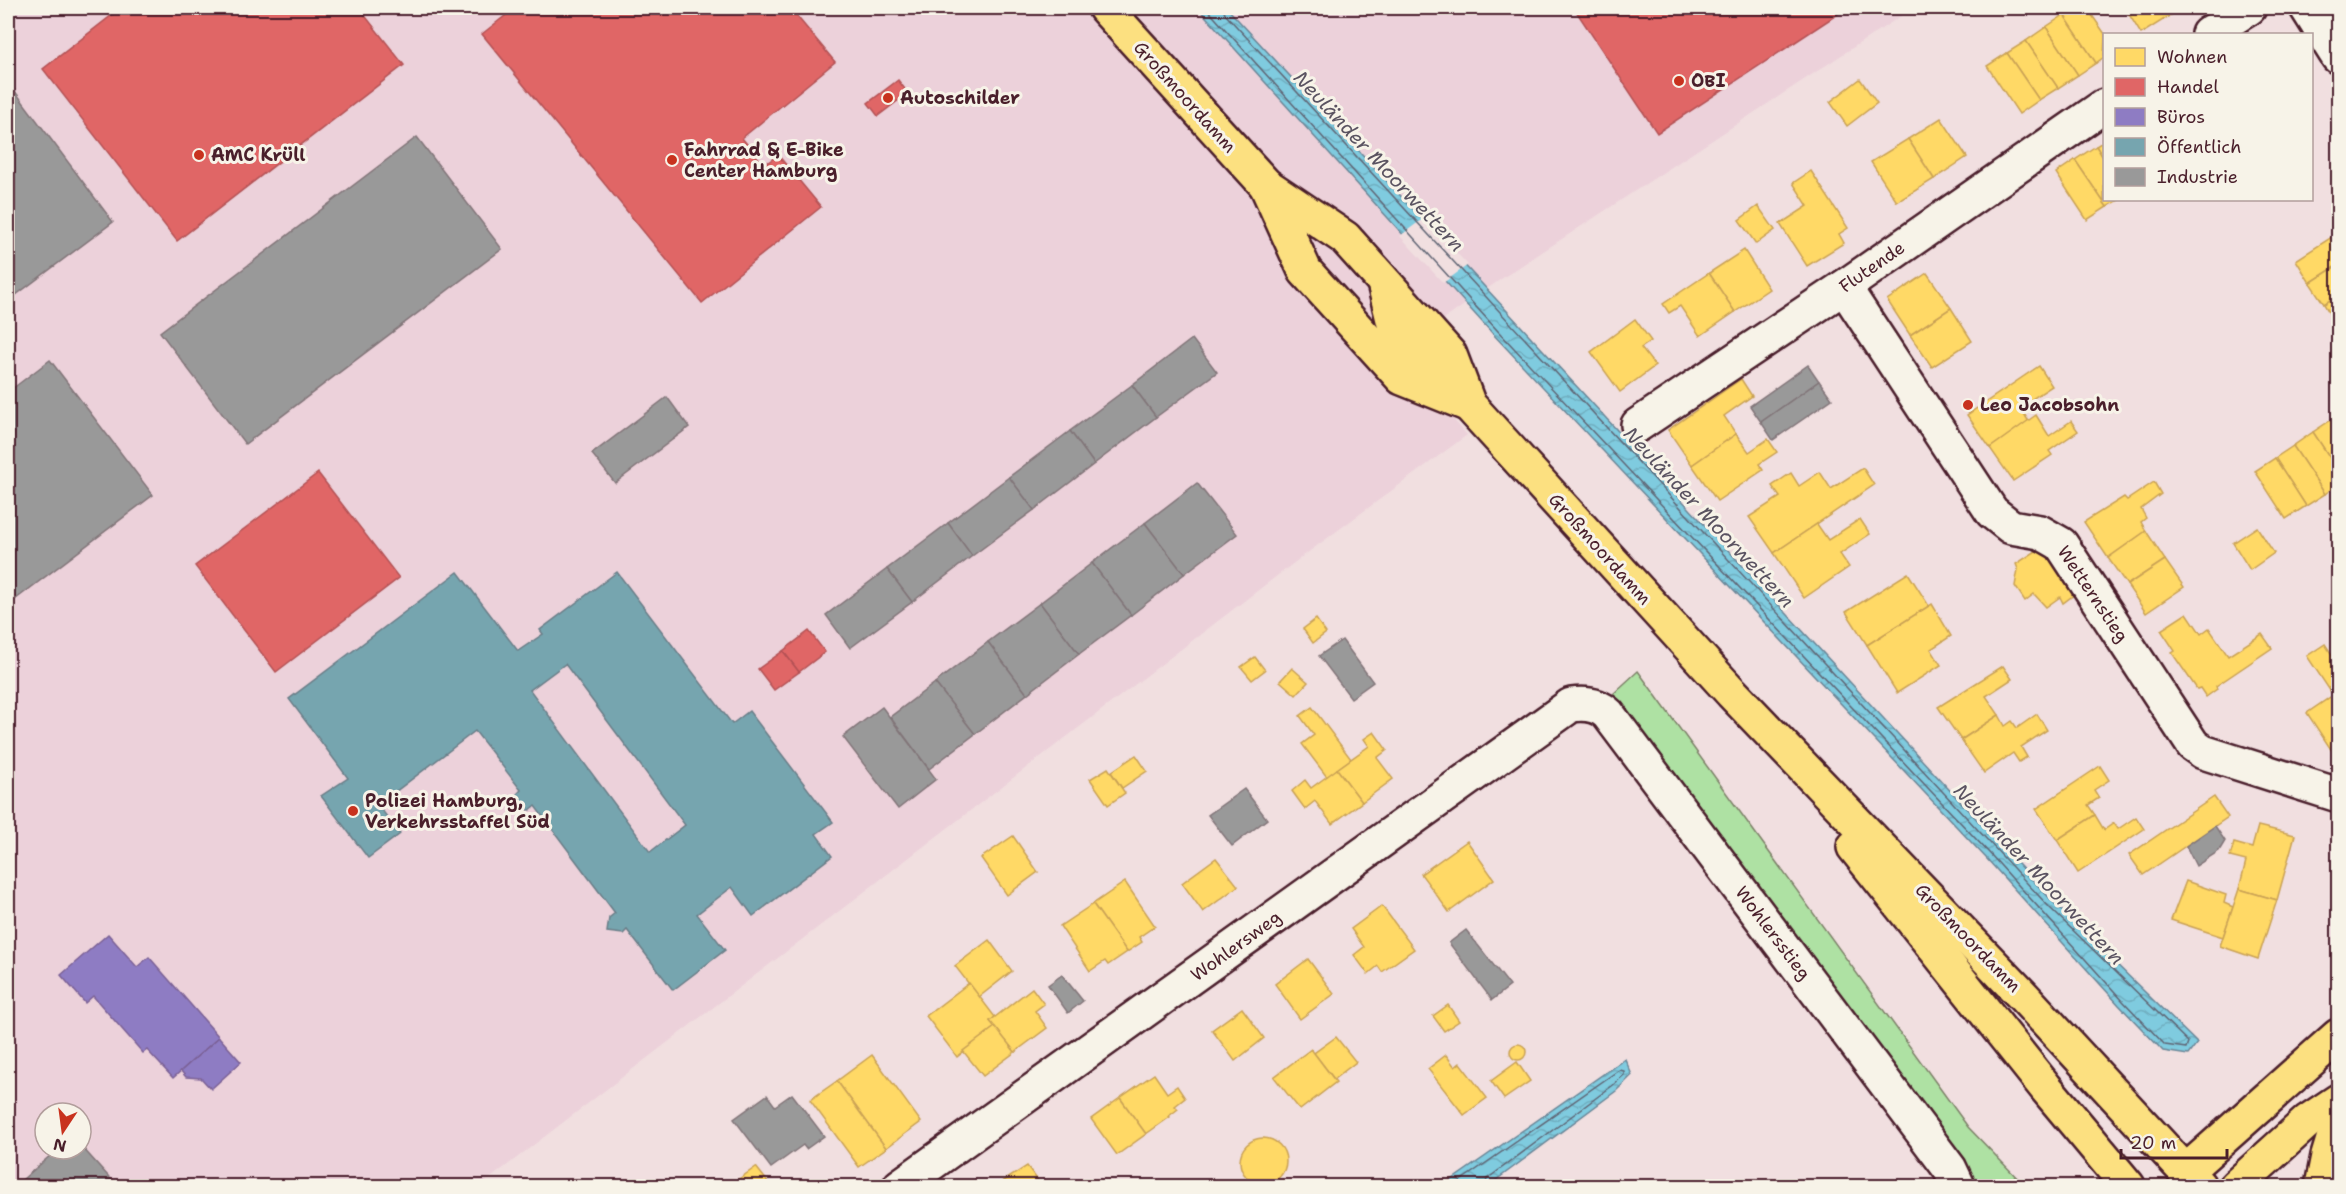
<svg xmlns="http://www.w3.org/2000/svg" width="2346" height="1194" viewBox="0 0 2346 1194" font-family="'Shantell Sans',sans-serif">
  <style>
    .built { fill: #ecd1da; fill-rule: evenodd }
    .grass { fill: #aee1a3; stroke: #7c8067; stroke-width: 1.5 }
    .water { fill: url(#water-waves); stroke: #6a8697; stroke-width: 1.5 }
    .pier { fill: #f1dfe0 }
    .homes { fill: #ffd966; stroke: #c9a154; stroke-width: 1.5 }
    .shops { fill: #e06666; stroke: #b35154; stroke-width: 1.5 }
    .offices { fill: #8e7cc3; stroke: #7a6095; stroke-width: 1.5 }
    .public { fill: #76a5af; stroke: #697d87; stroke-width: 1.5; fill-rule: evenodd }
    .industry { fill: #999; stroke: #817478; stroke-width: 1.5 }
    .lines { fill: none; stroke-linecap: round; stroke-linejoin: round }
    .shore { stroke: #5f6473; stroke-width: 1.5 }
    .minor-casing { stroke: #4a1f2b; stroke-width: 38 }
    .major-casing { stroke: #4a1f2b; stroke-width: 38 }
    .highway-casing { stroke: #4a1f2b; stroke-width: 38 }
    .minor { stroke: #f7f3e8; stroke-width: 33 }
    .major { stroke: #fce080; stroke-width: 33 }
    .highway { stroke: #fce080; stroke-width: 33 }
    .poi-dot { fill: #c8321e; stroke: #f7f3e8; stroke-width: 2 }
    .labels { text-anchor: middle; stroke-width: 6; stroke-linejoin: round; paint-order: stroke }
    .poi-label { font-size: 18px; font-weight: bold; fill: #4a1f2b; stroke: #f7f3e8; text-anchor: start }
    .street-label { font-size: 18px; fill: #4a1f2b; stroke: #f7f3e8 }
    .water-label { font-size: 20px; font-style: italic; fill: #5a5361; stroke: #f7f3e8 }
  </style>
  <defs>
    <pattern id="water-waves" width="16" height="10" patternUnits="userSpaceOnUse" patternTransform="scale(1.5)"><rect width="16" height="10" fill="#7fcbdf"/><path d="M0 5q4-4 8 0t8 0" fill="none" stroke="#6faec0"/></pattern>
  </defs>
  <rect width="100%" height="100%" fill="#f1dfe0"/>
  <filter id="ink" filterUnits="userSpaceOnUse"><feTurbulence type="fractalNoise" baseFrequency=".0167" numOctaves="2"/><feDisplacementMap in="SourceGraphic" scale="12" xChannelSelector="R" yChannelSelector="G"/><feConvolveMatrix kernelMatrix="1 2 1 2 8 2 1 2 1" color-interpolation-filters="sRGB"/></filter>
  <g filter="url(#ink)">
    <path class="built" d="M8 8H1913L1501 279 1395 354 1467 435 1299 559 480 1186H8ZM45 1113H81V1149H45Z"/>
    <polygon class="grass" points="1638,671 1968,1127 2025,1186 1978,1186 1613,694"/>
    <g class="water">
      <polygon points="1198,8 1227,8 2055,904 2197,1043 2188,1055 2163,1051 2119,1005 1987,859 1493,334"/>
      <polygon points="1625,1059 1632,1075 1616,1091 1488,1186 1443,1186"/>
    </g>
    <polygon class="pier" points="1424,218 1468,265 1443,283 1400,236"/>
    <g class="homes">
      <polygon points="2076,8 2087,8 2105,34 2104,57 2096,63 2064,15"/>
      <polygon points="2133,8 2182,8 2141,34 2127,11"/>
      <polygon points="2064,15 2096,63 2078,75 2046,27"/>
      <polygon points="2046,27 2078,75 2058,88 2026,41"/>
      <polygon points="2026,41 2058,88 2039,100 2007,53"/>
      <polygon points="2007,53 2039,100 2019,114 1987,66"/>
      <polygon points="1860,79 1877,103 1847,126 1830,102"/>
      <polygon points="1941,118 1967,157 1934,179 1908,139"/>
      <polygon points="1908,139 1934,179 1897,202 1871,162"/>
      <polygon points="2104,141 2104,159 2096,146"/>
      <polygon points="2096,146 2104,159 2104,200 2119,200 2107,207 2075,160"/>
      <polygon points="2075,160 2107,207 2087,220 2056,173"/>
      <polygon points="1811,171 1848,228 1839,234 1844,243 1807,266 1780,224 1808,206 1793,183"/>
      <polygon points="1758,206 1775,230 1756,244 1739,220"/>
      <polygon points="2338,233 2338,265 2310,283 2296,260"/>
      <polygon points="1744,250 1769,289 1735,312 1709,273"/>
      <polygon points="2338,265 2338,295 2324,304 2310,283"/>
      <polygon points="1709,273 1735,312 1700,336 1680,306 1669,313 1663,304"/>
      <polygon points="1927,273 1951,308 1910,335 1887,300"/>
      <polygon points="2338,295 2338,328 2324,304"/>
      <polygon points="1951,308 1972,341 1932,367 1910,335"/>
      <polygon points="1635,319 1651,341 1641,348 1655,366 1620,392 1591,352"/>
      <polygon points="2039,366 2052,386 2020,407 2029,422 1990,448 1967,415"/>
      <polygon points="1741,379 1752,396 1724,416 1736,434 1692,465 1668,430"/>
      <polygon points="2036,415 2049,436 2071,421 2078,431 2049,451 2052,455 2013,481 1990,448"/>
      <polygon points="2331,420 2338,431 2338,470 2313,432"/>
      <polygon points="2313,432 2338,470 2338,484 2325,494 2293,446"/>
      <polygon points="1736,434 1749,452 1768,439 1777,452 1759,464 1763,470 1717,501 1692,465"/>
      <polygon points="2293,446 2325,494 2306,506 2275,458"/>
      <polygon points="2275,458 2306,506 2286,519 2255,471"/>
      <polygon points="1863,468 1874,485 1774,553 1749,517 1780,497 1772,486 1791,473 1799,486 1820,472 1831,489"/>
      <polygon points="2154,482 2161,494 2141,509 2146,518 2141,522 2146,531 2108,558 2084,522 2124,497 2127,500"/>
      <polygon points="1860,519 1870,534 1840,554 1849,567 1804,598 1774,553 1817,524 1828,540"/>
      <polygon points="2257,527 2274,553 2250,570 2233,543"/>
      <polygon points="2146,531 2165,560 2127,585 2108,558"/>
      <polygon points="2039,549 2052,552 2075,594 2063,603 2060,597 2046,607 2034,594 2025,601 2015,586 2018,569 2016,564"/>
      <polygon points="2165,560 2184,587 2146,613 2127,585"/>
      <polygon points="1908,573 1929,606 1867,645 1846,612"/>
      <polygon points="1932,604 1951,636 1931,649 1941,665 1897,693 1867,645"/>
      <polygon points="2187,613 2201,634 2209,628 2228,656 2262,634 2272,648 2216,686 2217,689 2206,697 2200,688 2197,689 2172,653 2175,651 2161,630"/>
      <polygon points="1316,619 1326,633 1313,643 1303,629"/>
      <polygon points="2325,644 2335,659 2332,661 2338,670 2338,746 2332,751 2307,713 2333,695 2307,656"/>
      <polygon points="1255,657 1265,670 1252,680 1241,667"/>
      <polygon points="2003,666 2012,679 1986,696 1999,715 1961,740 1938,707"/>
      <polygon points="1292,668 1308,682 1296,695 1280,681"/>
      <polygon points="1312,707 1351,759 1327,777 1302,744 1314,735 1300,716"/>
      <polygon points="2037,714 2047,730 2021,747 2027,757 2019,762 2013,753 1984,773 1961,740 1999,715 2005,726 2012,721 2017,728"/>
      <polygon points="1374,732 1387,750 1377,758 1393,779 1362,802 1337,769 1369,746 1364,739"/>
      <polygon points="1136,755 1147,771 1122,788 1111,772"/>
      <polygon points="2100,766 2109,780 2094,790 2099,798 2088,805 2095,815 2057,840 2036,809"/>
      <polygon points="1108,768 1125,793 1108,805 1090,779"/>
      <polygon points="1337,769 1362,802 1332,824 1315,801 1305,809 1292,791 1305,780 1311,788"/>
      <polygon points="2214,797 2228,817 2143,875 2129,855"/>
      <polygon points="2095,815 2104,830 2114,823 2118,829 2136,817 2144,829 2078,873 2057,840"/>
      <polygon points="2258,826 2295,835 2277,900 2239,889 2246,861 2230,857 2234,843 2252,848"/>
      <polygon points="1013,836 1038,872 1007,895 981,858"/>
      <polygon points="1467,841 1494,879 1449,912 1421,874"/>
      <polygon points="1216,858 1238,886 1203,912 1182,883"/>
      <polygon points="2186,881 2226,895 2224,903 2233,907 2223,937 2171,920"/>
      <polygon points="1125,882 1155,926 1139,937 1142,942 1127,952 1093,904"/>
      <polygon points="2239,889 2277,900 2258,959 2220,946"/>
      <polygon points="1093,904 1127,952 1108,965 1105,961 1090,971 1060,926"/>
      <polygon points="1382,906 1414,949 1382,972 1378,966 1368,974 1354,955 1364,947 1351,929"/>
      <polygon points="989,940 1012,971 979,997 955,966"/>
      <polygon points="1308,959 1334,994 1300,1019 1275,984"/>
      <polygon points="969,983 995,1017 990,1021 995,1027 957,1057 926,1016"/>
      <polygon points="1032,988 1044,1004 1035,1011 1047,1028 1015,1052 990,1021"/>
      <polygon points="1448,1005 1459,1021 1444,1031 1433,1016"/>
      <polygon points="1242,1008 1264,1038 1235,1061 1212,1030"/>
      <polygon points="995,1027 1015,1052 983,1076 963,1051"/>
      <polygon points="1336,1037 1356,1062 1334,1079 1314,1053"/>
      <circle cx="1518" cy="1052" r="8"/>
      <polygon points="1311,1049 1336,1082 1300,1110 1274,1077"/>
      <polygon points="872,1055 921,1122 886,1148 837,1081"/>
      <polygon points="1446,1055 1455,1067 1460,1063 1487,1098 1464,1115 1428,1069"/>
      <polygon points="1517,1062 1530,1081 1504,1099 1491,1081"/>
      <polygon points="1154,1074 1167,1093 1177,1086 1185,1098 1175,1106 1178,1109 1169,1116 1170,1117 1146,1134 1120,1098"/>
      <polygon points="837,1081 886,1148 859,1167 810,1100"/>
      <polygon points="1120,1098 1146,1134 1117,1155 1091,1119"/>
      <circle cx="1263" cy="1161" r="23"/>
      <polygon points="1027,1166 1042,1186 996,1186"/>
      <polygon points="756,1167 771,1186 729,1186"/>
    </g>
    <g class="shops">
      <polygon points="121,8 359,8 404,65 177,241 43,69"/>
      <polygon points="515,8 790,8 835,62 742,138 764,165 778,155 821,207 702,303 482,34"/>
      <polygon points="1574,8 1847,8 1657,133"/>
      <polygon points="898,80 908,93 878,116 868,103"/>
      <polygon points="318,473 399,578 276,672 195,566"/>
      <polygon points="809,631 825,652 799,672 783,651"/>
      <polygon points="783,651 799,672 774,690 758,669"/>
    </g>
    <g class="offices">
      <polygon points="108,934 137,967 149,957 219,1037 173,1078 147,1050 143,1053 93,996 85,1003 61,975"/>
      <polygon points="219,1037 241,1062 211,1089 201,1078 186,1077 181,1071"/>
    </g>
    <path class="public" d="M458 572 518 651 543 634 540 630 617 572 732 724 749 711 833 822 816 834 832 856 753 916 732 887 697 914 725 950 673 990 627 930 623 934 607 932 609 918 615 913 535 806 530 810 515 808 517 794 521 790 475 731 378 805 400 834 368 858 321 796 348 778 289 699ZM565 664 685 825 650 852 530 690Z"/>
    <g class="industry">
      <polygon points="8,82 113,222 8,301"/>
      <polygon points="417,137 502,249 245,444 160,332"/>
      <polygon points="1192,339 1217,372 1156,417 1132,385"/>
      <polygon points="50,360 153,495 8,605 8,392"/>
      <polygon points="1808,365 1819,381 1761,422 1750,406"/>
      <polygon points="1819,381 1832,399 1773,440 1761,422"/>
      <polygon points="1132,385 1156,417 1094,464 1070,431"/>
      <polygon points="667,397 689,427 615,483 592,454"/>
      <polygon points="1070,431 1094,464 1034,510 1009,477"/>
      <polygon points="1009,477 1034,510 972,556 948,523"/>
      <polygon points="1197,483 1237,534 1184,574 1145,523"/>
      <polygon points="948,523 972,556 912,602 887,569"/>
      <polygon points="1145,523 1184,574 1131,615 1092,563"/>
      <polygon points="1092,563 1131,615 1079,654 1040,603"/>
      <polygon points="887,569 912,602 850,648 826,615"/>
      <polygon points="1040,603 1079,654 1027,694 988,642"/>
      <polygon points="1342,640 1373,682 1351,698 1319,656"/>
      <polygon points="988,642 1027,694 975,734 935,683"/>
      <polygon points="935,683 975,734 929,769 890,717"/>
      <polygon points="882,707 936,779 898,809 843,737"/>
      <polygon points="1244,789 1267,819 1232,846 1208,815"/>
      <polygon points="2215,826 2225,841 2219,851 2196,866 2186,846"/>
      <polygon points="1466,930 1510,986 1492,1000 1449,943"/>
      <polygon points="1062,975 1083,1001 1068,1013 1048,985"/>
      <polygon points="792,1094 824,1136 806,1149 803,1145 771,1168 734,1119 767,1095 775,1106"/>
      <polygon points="81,1146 117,1186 15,1186 58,1149 81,1149"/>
    </g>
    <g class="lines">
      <g class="shore">
        <polyline points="1206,8 1497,330 1991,855 2123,1001 2165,1045 2186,1048 2188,1042 2050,908 1225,14 1223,8"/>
        <polyline points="1453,1186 1619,1070 1624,1071 1624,1075 1612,1086 1487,1179 1485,1186"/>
      </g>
      <g class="minor-casing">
        <g id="minor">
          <polyline points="2307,8 2338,57"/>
          <polyline points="2208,34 2249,8"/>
          <polyline points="1844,287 1992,512 2011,527 2040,532 2061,544 2193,745 2203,752 2338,795"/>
          <polyline points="1638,425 1844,287 2104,106"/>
          <path d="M900 1186 1571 705C1585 703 1598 704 1608 714L1950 1169 1958 1186"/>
        </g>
      </g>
      <g class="major-casing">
        <g id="major">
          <polyline points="1105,8 1266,185 1345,238 1450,355 1469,405 1732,693 2024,997 2199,1186"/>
          <polyline points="1266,185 1305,271 1402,378 1469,405"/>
          <polyline points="1385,287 1398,340 1427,372"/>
          <polyline points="1854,847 2046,1088 2128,1186"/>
        </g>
      </g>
      <g class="highway-casing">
        <g id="highway">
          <polyline points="2185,1172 2338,1036"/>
          <polyline points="2236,1186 2308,1121 2338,1101"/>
          <polyline points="2322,1186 2328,1156 2338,1123"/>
        </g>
      </g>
      <use href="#minor" class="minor"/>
      <use href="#major" class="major"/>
      <use href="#highway" class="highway"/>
    </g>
  </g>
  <g class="poi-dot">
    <circle cx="1679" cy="81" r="6"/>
    <circle cx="888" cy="98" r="6"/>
    <circle cx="199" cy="155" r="6"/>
    <circle cx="672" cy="160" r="6"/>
    <circle cx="1968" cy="405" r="6"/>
    <circle cx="353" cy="811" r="6"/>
  </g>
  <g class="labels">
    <g class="poi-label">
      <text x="1691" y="87">OBI</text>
      <text x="900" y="104">Autoschilder</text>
      <text x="684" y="156">Fahrrad &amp; E-Bike<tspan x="684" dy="21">Center Hamburg</tspan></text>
      <text x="211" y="161">AMC Krüll</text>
      <text x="1980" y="411">Leo Jacobsohn</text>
      <text x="365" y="807">Polizei Hamburg,<tspan x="365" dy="21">Verkehrsstaffel Süd</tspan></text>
    </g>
    <g class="street-label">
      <text transform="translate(1185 97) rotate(48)" y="6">Großmoordamm</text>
      <text transform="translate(1872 267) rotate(-35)" y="6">Flutende</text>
      <text transform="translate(1600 549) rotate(48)" y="6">Großmoordamm</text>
      <text transform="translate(2093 594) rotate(56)" y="6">Wetternstieg</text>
      <text transform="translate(1773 933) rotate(53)" y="6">Wohlersstieg</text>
      <text transform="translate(1968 938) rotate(46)" y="6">Großmoordamm</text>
      <text transform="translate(1236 946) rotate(-36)" y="6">Wohlersweg</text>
    </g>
    <g class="water-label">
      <text transform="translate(1379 161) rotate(47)" y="7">Neuländer Moorwettern</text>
      <text transform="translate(1709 517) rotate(47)" y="7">Neuländer Moorwettern</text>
      <text transform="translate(2039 874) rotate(47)" y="7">Neuländer Moorwettern</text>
    </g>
  </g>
  <rect width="2346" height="1194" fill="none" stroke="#f7f3e8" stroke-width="30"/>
  <rect x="15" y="15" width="2316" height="1164" fill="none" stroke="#4a1f2b" stroke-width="2" filter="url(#ink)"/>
  <rect x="2103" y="33" width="210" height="168" fill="#f7f3e8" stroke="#b29e9c" stroke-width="1.5"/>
  <rect x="2115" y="48" width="30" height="18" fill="#ffd966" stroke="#b29e9c" stroke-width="1.5"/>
  <text x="2157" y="63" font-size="18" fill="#4a1f2b">Wohnen</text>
  <rect x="2115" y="78" width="30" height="18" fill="#e06666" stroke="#b29e9c" stroke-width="1.5"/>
  <text x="2157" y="93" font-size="18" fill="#4a1f2b">Handel</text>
  <rect x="2115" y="108" width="30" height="18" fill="#8e7cc3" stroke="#b29e9c" stroke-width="1.5"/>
  <text x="2157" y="123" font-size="18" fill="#4a1f2b">Büros</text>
  <rect x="2115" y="138" width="30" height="18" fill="#76a5af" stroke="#b29e9c" stroke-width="1.5"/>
  <text x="2157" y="153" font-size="18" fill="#4a1f2b">Öffentlich</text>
  <rect x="2115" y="168" width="30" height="18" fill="#999999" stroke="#b29e9c" stroke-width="1.5"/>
  <text x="2157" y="183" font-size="18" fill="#4a1f2b">Industrie</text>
  <g transform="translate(63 1131) rotate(193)"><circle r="28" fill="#f7f3e8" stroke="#b29e9c" stroke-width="1.5"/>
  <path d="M0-4.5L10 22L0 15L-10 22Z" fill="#c8321e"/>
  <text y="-9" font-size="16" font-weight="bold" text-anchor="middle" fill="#4a1f2b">N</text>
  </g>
  <path d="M2121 1149v9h106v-9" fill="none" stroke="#4a1f2b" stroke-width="3"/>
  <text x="2130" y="1149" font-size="18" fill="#4a1f2b" stroke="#f7f3e8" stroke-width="4.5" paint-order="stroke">20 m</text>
</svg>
